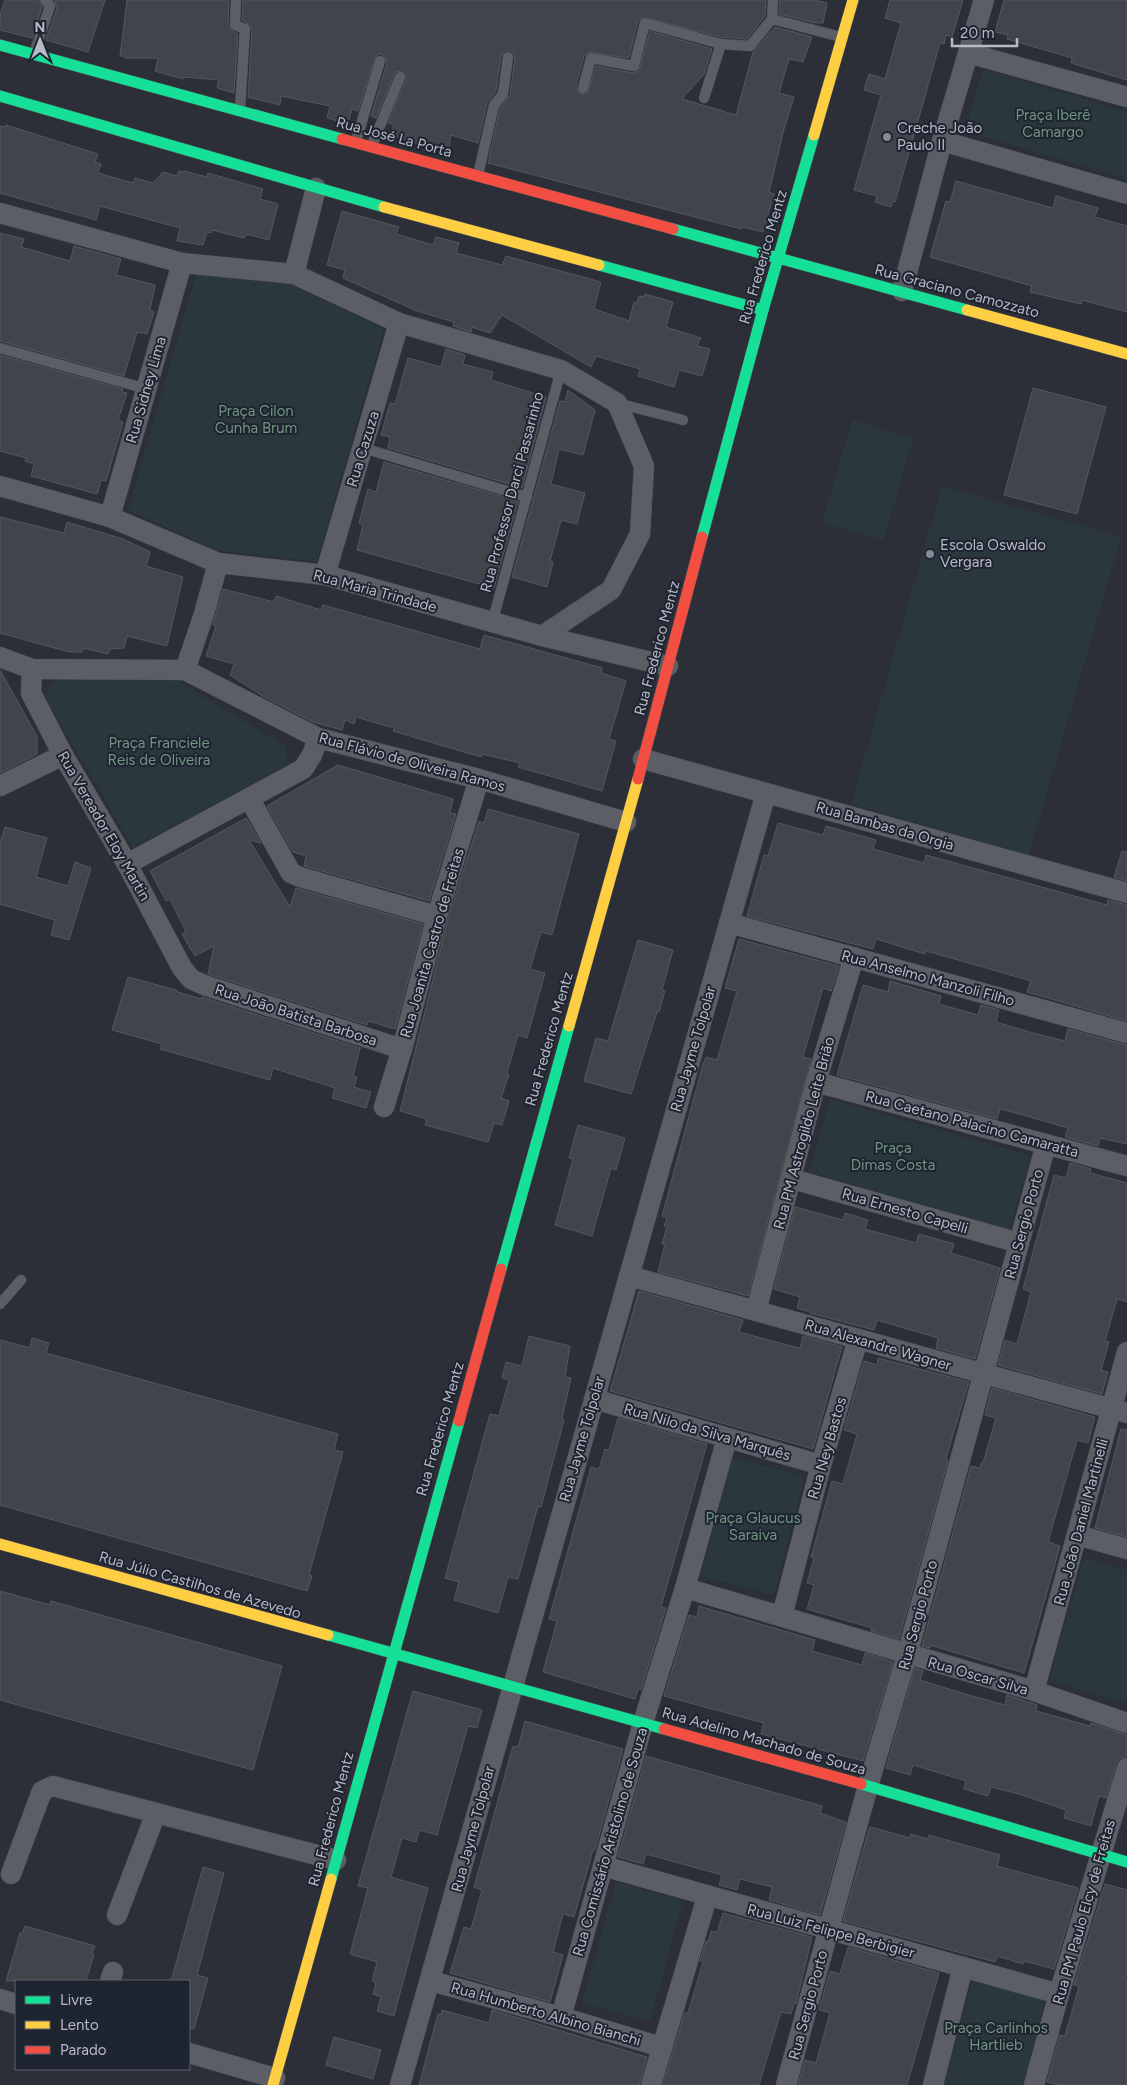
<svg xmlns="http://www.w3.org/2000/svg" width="1127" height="2085" viewBox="0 0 1127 2085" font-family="Figtree,sans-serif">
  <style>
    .green { fill: #2a383d }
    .building { fill: #41444b; stroke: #53575f }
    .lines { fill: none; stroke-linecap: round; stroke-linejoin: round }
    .lane-casing { stroke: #484a50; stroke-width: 11 }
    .street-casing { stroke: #484a50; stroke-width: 21 }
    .fast-casing { stroke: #484a50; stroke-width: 12 }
    .slow-casing { stroke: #484a50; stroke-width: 12 }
    .jam-casing { stroke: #484a50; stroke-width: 12 }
    .lane { stroke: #5b5e65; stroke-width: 10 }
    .street { stroke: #5b5e65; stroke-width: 20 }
    .fast { stroke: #16e098; stroke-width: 11 }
    .slow { stroke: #ffcf43; stroke-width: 11 }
    .jam { stroke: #f24e42; stroke-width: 11 }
    .poi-dot { fill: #868995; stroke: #1f2431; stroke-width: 2 }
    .labels { text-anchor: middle; stroke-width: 4; stroke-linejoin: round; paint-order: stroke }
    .park-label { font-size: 15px; fill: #70967f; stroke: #1f2431 }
    .poi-label { font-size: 15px; fill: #b6bac7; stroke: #1f2431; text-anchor: start }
    .street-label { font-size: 15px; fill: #b6bac7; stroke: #1f2431 }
  </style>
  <rect width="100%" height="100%" fill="#2c2f37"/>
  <g class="green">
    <polygon points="983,69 1127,112 1127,179 965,131"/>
    <polygon points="196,274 292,285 384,329 317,561 218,551 128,510"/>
    <polygon points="852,420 913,438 884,540 822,523"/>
    <polygon points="942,486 1121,537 1029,855 851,804"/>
    <polygon points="56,680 178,681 286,746 287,765 133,848 44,695"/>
    <polygon points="830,1099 1031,1156 1009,1230 809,1172"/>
    <polygon points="732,1458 805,1476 774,1595 701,1576"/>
    <polygon points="1084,1558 1127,1570 1127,1696 1125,1703 1049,1681"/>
    <polygon points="616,1882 683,1901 650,2021 582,2003"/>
    <polygon points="975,1970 1048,1989 1023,2085 944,2085"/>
  </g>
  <g class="building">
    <polygon points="5,0 38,0 42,7 32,38 0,30 0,15"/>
    <polygon points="54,0 105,0 88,52 46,40 57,8"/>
    <polygon points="127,0 229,0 228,25 230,29 238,34 234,93 217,88 219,80 183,77 183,79 155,71 158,58 125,58 125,56 120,56"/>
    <polygon points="243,0 766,0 765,16 747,39 721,37 643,17 638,21 629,58 588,52 584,56 576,86 577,90 581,94 588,92 596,66 633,73 639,71 650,31 712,49 704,74 682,99 736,115 753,52 775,27 812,37 803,62 789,59 779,93 794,97 784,129 769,192 774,194 763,232 742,227 741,229 488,163 500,108 510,95 515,57 513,52 509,50 505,51 501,56 496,91 487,103 478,143 451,135 449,146 445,145 445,147 423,142 422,145 391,135 394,125 388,123 407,77 402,71 395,72 376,118 371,116 387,63 385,57 381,54 378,54 374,59 358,111 352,109 348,124 327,118 330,106 281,96 280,105 248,97 252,29 250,25 242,20"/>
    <polygon points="780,0 814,0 827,3 823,23 816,23 779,14"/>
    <polygon points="890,0 963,0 952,37 946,35 944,44 940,43 895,202 893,201 891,207 875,202 877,196 854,190 881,95 864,90 869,74 885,79 901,23 885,18"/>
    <polygon points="1004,0 1127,0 1127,80 1071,63 1072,58 1007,39 1008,35 995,32"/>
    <polygon points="6,125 98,154 95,162 101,164 98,173 133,183 135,178 153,183 163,172 177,176 179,171 184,172 184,171 207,177 208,173 263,189 260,199 278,204 269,240 250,235 245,235 244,238 212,230 211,233 207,232 203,245 177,241 180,228 165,224 100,206 96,220 0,193 0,126 6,127"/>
    <polygon points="956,181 1053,208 1056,196 1098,208 1095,217 1127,226 1127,312 1082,300 1081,304 1030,292 1032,286 930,257 946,201 950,202"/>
    <polygon points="342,211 399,227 396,234 433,245 436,237 459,243 456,253 502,265 506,256 601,282 594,309 629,321 634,302 637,303 639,296 644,297 645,294 673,302 666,327 701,338 697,346 710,349 702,376 679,370 674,387 638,376 640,369 596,356 591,367 502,315 490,333 472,327 471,332 453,326 454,322 417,311 343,278 345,270 327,265"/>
    <polygon points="0,233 24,239 21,247 70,261 74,246 121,259 116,275 155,285 150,310 154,312 147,334 137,332 124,376 0,341"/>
    <polygon points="446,349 465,355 463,364 493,372 491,380 546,397 522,488 388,448 390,437 381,435 390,403 395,404 408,358 441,367"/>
    <polygon points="0,355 123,389 122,392 127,393 118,420 123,422 120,433 106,481 101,480 97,494 31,476 34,464 25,461 26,458 0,451"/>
    <polygon points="1033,388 1106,407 1077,514 1004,495"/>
    <polygon points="568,390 595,410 583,455 559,449 551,484 585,493 577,524 561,520 550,561 553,562 547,587 512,577 560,401 565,402"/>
    <polygon points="384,462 518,501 494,588 357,550 363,525 359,523 368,489 376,492"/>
    <polygon points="0,517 64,533 67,522 123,539 150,552 146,566 183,577 167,646 127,636 124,648 110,649 108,654 83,648 82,652 69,652 0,633"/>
    <polygon points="223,589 274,602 276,596 321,610 323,605 480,649 484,635 602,668 601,673 626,681 609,739 616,741 602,791 518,767 520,763 482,754 481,757 393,731 394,728 356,717 354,724 345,720 342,730 313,722 264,697 230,675 234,664 206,656 216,626 213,625"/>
    <polygon points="0,670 37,736 37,754 0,773"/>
    <polygon points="338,765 453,799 450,813 456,814 429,901 304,866 306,856 293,852 267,806"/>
    <polygon points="488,809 579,834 552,935 541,932 530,969 545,973 527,1038 518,1035 507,1073 509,1074 501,1098 509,1101 502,1125 494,1123 488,1142 425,1125 427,1119 400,1111 448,919 479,821 484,823"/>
    <polygon points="246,818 261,843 249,840 290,907 296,888 423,924 395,1029 368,1021 367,1025 208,974 214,946 195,956 182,934 186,932 170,899 166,901 150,871"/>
    <polygon points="778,823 823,835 826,826 876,840 873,849 924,863 926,855 1107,905 1108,900 1127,905 1127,1021 1027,992 1031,981 976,965 926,951 925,954 876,939 873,949 747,916 764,855 768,856"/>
    <polygon points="5,827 47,838 36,877 68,886 75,862 91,868 69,940 51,935 55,920 0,904 0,843"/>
    <polygon points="1122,851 1127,852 1127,881 1114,877"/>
    <polygon points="739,939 839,966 831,991 823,988 803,1057 811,1059 748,1296 658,1272 665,1244 662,1244 667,1227 664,1226 667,1218 662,1216 703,1064 706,1057 717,1060 737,991 725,988"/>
    <polygon points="638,940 673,950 662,990 665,991 659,1012 657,1012 631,1094 584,1081 596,1038 608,1041"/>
    <polygon points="128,977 176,990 178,992 201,999 202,997 360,1048 353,1076 357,1077 354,1087 371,1092 366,1108 332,1098 335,1088 273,1068 270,1080 160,1049 162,1044 112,1030"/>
    <polygon points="890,981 941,996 939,1004 978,1015 981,1005 999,1010 996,1022 1033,1033 1065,1041 1068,1029 1127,1045 1127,1144 1100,1138 1098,1146 1065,1137 1068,1128 1016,1113 1000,1109 997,1119 837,1075 863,985 888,992"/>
    <polygon points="578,1125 625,1138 616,1170 611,1168 592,1236 555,1225 573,1159 569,1158"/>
    <polygon points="1070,1163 1091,1169 1090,1173 1127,1183 1127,1302 1117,1299 1105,1341 1109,1342 1101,1370 1108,1372 1102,1394 998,1365 1005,1340 1017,1344 1031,1292 1023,1289 1054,1175 1066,1178"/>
    <polygon points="795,1207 843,1220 845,1213 868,1220 865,1229 916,1243 919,1234 954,1244 951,1253 1000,1268 975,1359 936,1348 938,1338 877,1320 874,1330 810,1313 810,1312 797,1308 800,1297 774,1289"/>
    <polygon points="639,1291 743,1320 739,1332 791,1346 800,1348 803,1336 842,1347 813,1449 610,1391"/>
    <polygon points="529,1336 570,1346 565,1377 571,1378 562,1419 564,1420 541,1507 538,1506 518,1579 508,1577 498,1613 454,1600 459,1582 445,1578 490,1414 499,1416 509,1380 502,1378 506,1362 522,1366"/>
    <polygon points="32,1338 49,1343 46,1353 338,1434 334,1450 343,1452 309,1575 312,1576 307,1591 0,1505 0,1340 30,1348"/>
    <polygon points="878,1358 969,1382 953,1434 946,1459 948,1460 899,1639 871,1631 872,1628 807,1609 814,1585 807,1583 814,1558 811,1557 832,1481 843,1484 857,1434 844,1430 864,1361 877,1365"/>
    <polygon points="992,1388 1095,1417 1088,1443 1077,1440 1048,1542 1060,1546 1024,1673 930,1645 930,1648 922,1646 971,1466 980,1468 981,1463 983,1463 996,1418 985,1415"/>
    <polygon points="618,1418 707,1444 661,1607 666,1608 641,1690 638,1689 635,1699 543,1672 557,1621 549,1619 591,1467 599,1469 605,1449 609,1450"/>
    <polygon points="1121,1429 1127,1430 1127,1537 1095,1528"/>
    <polygon points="0,1591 50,1605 51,1601 282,1666 253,1770 0,1700"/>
    <polygon points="699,1606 815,1640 812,1651 862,1665 865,1653 893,1662 863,1761 761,1734 764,1723 664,1696 689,1615 697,1617"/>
    <polygon points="915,1668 923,1671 920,1680 965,1694 1005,1705 1007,1695 1037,1705 1036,1711 1090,1726 1091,1723 1127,1735 1127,1756 1119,1759 1116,1764 1106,1798 1099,1796 1091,1826 1064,1818 1066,1810 1019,1794 991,1787 988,1796 964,1789 966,1781 913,1765 910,1775 886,1768"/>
    <polygon points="413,1691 482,1710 477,1728 468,1726 437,1835 419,1830 416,1842 402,1838 391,1877 428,1888 394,2016 377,2011 381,1997 373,1994 376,1983 373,1982 373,1978 377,1962 350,1954 368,1888 358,1886"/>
    <polygon points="525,1721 623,1749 595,1850 593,1850 574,1917 563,1914 553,1952 563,1955 550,2002 450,1973 464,1927 471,1929 482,1890 474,1887 513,1746 518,1747"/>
    <polygon points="646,1756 822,1806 820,1813 846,1822 820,1915 769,1900 772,1887 740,1879 737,1890 719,1885 722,1875 646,1854 643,1864 618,1857"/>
    <polygon points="871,1827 910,1838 911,1834 928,1839 929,1835 1000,1855 997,1866 1078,1888 1054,1969 1024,1961 1023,1964 997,1956 995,1962 843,1921 869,1829"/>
    <polygon points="203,1867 224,1873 197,1975 208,1978 194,2029 189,2028 189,1981 171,1981"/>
    <polygon points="1105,1884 1127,1890 1127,1972 1125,1980 1127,1980 1127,2085 1058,2085 1047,2082 1060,2035 1065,2036 1079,1986 1074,1985"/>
    <polygon points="723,1913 812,1937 796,2004 794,2003 791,2014 781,2012 759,2085 663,2085 685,2012 688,2013 703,1962 700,1961 706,1941 708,1942 711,1931 717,1932"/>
    <polygon points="25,1926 95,1946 92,1953 94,1954 86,1981 6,1981 20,1933 22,1933"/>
    <polygon points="848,1947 939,1973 907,2085 798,2085 805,2060 816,2063 830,2013 819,2010 830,1971 840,1974"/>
    <polygon points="442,2010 489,2023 492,2010 647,2057 639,2085 419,2085 438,2014 441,2015"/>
    <polygon points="334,2037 381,2050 373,2079 326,2065"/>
  </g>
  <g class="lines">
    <g class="lane-casing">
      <g id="lane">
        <polyline points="236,0 235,25 245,29 240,109"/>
        <polyline points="772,19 841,37"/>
        <polyline points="34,54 50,6 45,0"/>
        <polyline points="583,88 591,58 634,66 645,23 721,44 750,46 772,19 773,0"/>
        <polyline points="704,98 721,44"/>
        <polyline points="356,141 380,61"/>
        <polyline points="372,145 400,77"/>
        <polyline points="478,175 494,105 503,94 508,57"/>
        <polyline points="0,348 147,389"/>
        <polyline points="617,403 683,420"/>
        <polyline points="363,448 527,497"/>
        <polyline points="492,623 561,370"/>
        <polyline points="0,1304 21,1280"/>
      </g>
    </g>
    <g class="street-casing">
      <g id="street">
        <polyline points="968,53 1127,97"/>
        <polyline points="942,141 1127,194"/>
        <polyline points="0,213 182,263 294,274 399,323 561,370 617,403 644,466 640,534 611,590 542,636"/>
        <polyline points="294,274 316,188"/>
        <polyline points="902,291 942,141 984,0"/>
        <polyline points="0,486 110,517 218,563 325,575 542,636 668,666"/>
        <polyline points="110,517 182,263"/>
        <polyline points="325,575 399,323"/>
        <polyline points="0,657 32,669 185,670 318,738 479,779 626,822"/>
        <polyline points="32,669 31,693 63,755 127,864 182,968 191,979 204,985 402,1049"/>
        <polyline points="185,670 204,614 218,563"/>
        <polyline points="643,759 1127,893"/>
        <polyline points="0,786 63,755"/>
        <polyline points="249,798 291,873 300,877 437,916"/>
        <polyline points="127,864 303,769 312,755 318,738"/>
        <polyline points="729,923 1127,1033"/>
        <polyline points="816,1082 1127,1166"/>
        <polyline points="384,1107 402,1049 437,916 479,779"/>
        <polyline points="792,1179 1019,1243"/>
        <polyline points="629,1276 1127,1413"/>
        <polyline points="756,1311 816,1082 854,957"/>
        <polyline points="594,1399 821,1465"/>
        <polyline points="1077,1535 1127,1549"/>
        <polyline points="685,1588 1034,1691 1127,1723"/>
        <polyline points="782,1616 821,1465 858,1339"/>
        <polyline points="1034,1691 1127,1352"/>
        <polyline points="603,1866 1059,1994"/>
        <polyline points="11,1874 42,1791 53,1786 336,1860"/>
        <polyline points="117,1915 156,1813"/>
        <polyline points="110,1981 113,1972"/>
        <polyline points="431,1981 561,2017 661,2047"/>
        <polyline points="0,1999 16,2004"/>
        <polyline points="561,2017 643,1723 685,1588 727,1438"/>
        <polyline points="189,2053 275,2078"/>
        <polyline points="400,2085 766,793"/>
        <polyline points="651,2085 707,1897"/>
        <polyline points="786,2085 868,1786 907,1655 1046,1144"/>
        <polyline points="933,2085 963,1967"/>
        <polyline points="1034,2085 1059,1994 1127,1768"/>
      </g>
    </g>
    <g class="fast-casing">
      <g id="fast">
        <polyline points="0,45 342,139"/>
        <polyline points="0,96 384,207"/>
        <polyline points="673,229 967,310"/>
        <polyline points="599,265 763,310"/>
        <polyline points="702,537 763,310 814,135"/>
        <polyline points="501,1269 569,1026"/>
        <polyline points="328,1635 664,1729"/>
        <polyline points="861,1784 1127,1862"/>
        <polyline points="331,1879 459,1421"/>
      </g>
    </g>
    <g class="slow-casing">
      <g id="slow">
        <polyline points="814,135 853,0"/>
        <polyline points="384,207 599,265"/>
        <polyline points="967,310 1127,354"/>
        <polyline points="569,1026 638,779"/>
        <polyline points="0,1544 328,1635"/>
        <polyline points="273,2085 331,1879"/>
      </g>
    </g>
    <g class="jam-casing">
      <g id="jam">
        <polyline points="342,139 673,229"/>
        <polyline points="638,779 702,537"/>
        <polyline points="459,1421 501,1269"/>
        <polyline points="664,1729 861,1784"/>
      </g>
    </g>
    <use href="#lane" class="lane"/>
    <use href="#street" class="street"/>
    <use href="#fast" class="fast"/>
    <use href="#slow" class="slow"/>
    <use href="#jam" class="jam"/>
  </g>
  <g class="poi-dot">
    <circle cx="887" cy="137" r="5"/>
    <circle cx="930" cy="554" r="5"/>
  </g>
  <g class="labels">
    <g class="park-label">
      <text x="1053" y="120">Praça Iberê<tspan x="1053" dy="17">Camargo</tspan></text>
      <text x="256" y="416">Praça Cilon<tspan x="256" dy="17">Cunha Brum</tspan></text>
      <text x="159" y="748">Praça Franciele<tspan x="159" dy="17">Reis de Oliveira</tspan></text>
      <text x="893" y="1153">Praça<tspan x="893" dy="17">Dimas Costa</tspan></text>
      <text x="753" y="1523">Praça Glaucus<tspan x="753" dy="17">Saraiva</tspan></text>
      <text x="996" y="2033">Praça Carlinhos<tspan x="996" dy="17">Hartlieb</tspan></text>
    </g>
    <g class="poi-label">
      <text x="897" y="133">Creche João<tspan x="897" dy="17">Paulo II</tspan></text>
      <text x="940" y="550">Escola Oswaldo<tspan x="940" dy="17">Vergara</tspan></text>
    </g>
    <g class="street-label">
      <text transform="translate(394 137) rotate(15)" y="5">Rua José La Porta</text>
      <text transform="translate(763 257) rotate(-74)" y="5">Rua Frederico Mentz</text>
      <text transform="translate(957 291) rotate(15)" y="5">Rua Graciano Camozzato</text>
      <text transform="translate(146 390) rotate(-74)" y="5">Rua Sidney Lima</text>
      <text transform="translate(363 449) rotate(-73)" y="5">Rua Cazuza</text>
      <text transform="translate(512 492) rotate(-75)" y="5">Rua Professor Darci Passarinho</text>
      <text transform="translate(375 591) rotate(15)" y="5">Rua Maria Trindade</text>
      <text transform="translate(657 648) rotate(-75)" y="5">Rua Frederico Mentz</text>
      <text transform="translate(412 762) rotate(15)" y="5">Rua Flávio de Oliveira Ramos</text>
      <text transform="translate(104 826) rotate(60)" y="5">Rua Vereador Eloy Martin</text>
      <text transform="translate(885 826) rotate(16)" y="5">Rua Bambas da Orgia</text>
      <text transform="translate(432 943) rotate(-74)" y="5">Rua Joanita Castro de Freitas</text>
      <text transform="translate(928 978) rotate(15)" y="5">Rua Anselmo Manzoli Filho</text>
      <text transform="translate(296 1015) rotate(18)" y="5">Rua João Batista Barbosa</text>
      <text transform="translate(549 1039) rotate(-74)" y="5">Rua Frederico Mentz</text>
      <text transform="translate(693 1049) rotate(-74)" y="5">Rua Jayme Tolpolar</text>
      <text transform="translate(972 1124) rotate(15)" y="5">Rua Caetano Palacino Camaratta</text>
      <text transform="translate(804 1133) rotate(-75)" y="5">Rua PM Astrogildo Leite Brião</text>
      <text transform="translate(905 1211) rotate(16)" y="5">Rua Ernesto Capelli</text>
      <text transform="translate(1024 1224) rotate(-75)" y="5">Rua Sergio Porto</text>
      <text transform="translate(878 1345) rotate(16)" y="5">Rua Alexandre Wagner</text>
      <text transform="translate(440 1429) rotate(-74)" y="5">Rua Frederico Mentz</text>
      <text transform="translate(707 1432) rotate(16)" y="5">Rua Nilo da Silva Marquês</text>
      <text transform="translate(582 1439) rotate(-74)" y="5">Rua Jayme Tolpolar</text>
      <text transform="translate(827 1448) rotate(-74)" y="5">Rua Ney Bastos</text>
      <text transform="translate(1081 1522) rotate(-75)" y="5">Rua João Daniel Martinelli</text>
      <text transform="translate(200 1585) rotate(16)" y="5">Rua Júlio Castilhos de Azevedo</text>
      <text transform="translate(918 1615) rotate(-75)" y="5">Rua Sergio Porto</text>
      <text transform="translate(978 1676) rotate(16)" y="5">Rua Oscar Silva</text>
      <text transform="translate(764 1741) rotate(16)" y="5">Rua Adelino Machado de Souza</text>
      <text transform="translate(331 1819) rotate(-75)" y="5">Rua Frederico Mentz</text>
      <text transform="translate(473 1829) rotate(-75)" y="5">Rua Jayme Tolpolar</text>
      <text transform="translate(610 1842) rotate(-74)" y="5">Rua Comissário Aristolino de Souza</text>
      <text transform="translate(1084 1912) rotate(-74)" y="5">Rua PM Paulo Elcy de Freitas</text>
      <text transform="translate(831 1931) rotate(15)" y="5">Rua Luiz Felippe Berbigier</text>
      <text transform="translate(808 2005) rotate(-75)" y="5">Rua Sergio Porto</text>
      <text transform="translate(546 2014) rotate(16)" y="5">Rua Humberto Albino Bianchi</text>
    </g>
  </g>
  <rect x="15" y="1980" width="175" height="90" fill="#1f2431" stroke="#5b606d"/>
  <rect x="25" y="1996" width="25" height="8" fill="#16e098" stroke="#5b606d"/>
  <text x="60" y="2005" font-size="15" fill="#b6bac7">Livre</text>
  <rect x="25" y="2021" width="25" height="8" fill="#ffcf43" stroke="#5b606d"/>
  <text x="60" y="2030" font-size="15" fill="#b6bac7">Lento</text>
  <rect x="25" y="2046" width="25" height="8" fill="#f24e42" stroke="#5b606d"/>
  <text x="60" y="2055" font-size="15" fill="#b6bac7">Parado</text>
  <g transform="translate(40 40)" stroke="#1f2431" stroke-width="4" paint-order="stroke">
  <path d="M0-4L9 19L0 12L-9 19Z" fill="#b6bac7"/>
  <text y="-8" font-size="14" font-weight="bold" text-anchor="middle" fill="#b6bac7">N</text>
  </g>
  <path d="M952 38v8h65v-8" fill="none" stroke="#b6bac7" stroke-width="2.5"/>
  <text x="960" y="38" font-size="15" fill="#b6bac7" stroke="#1f2431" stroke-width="4" paint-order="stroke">20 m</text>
</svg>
